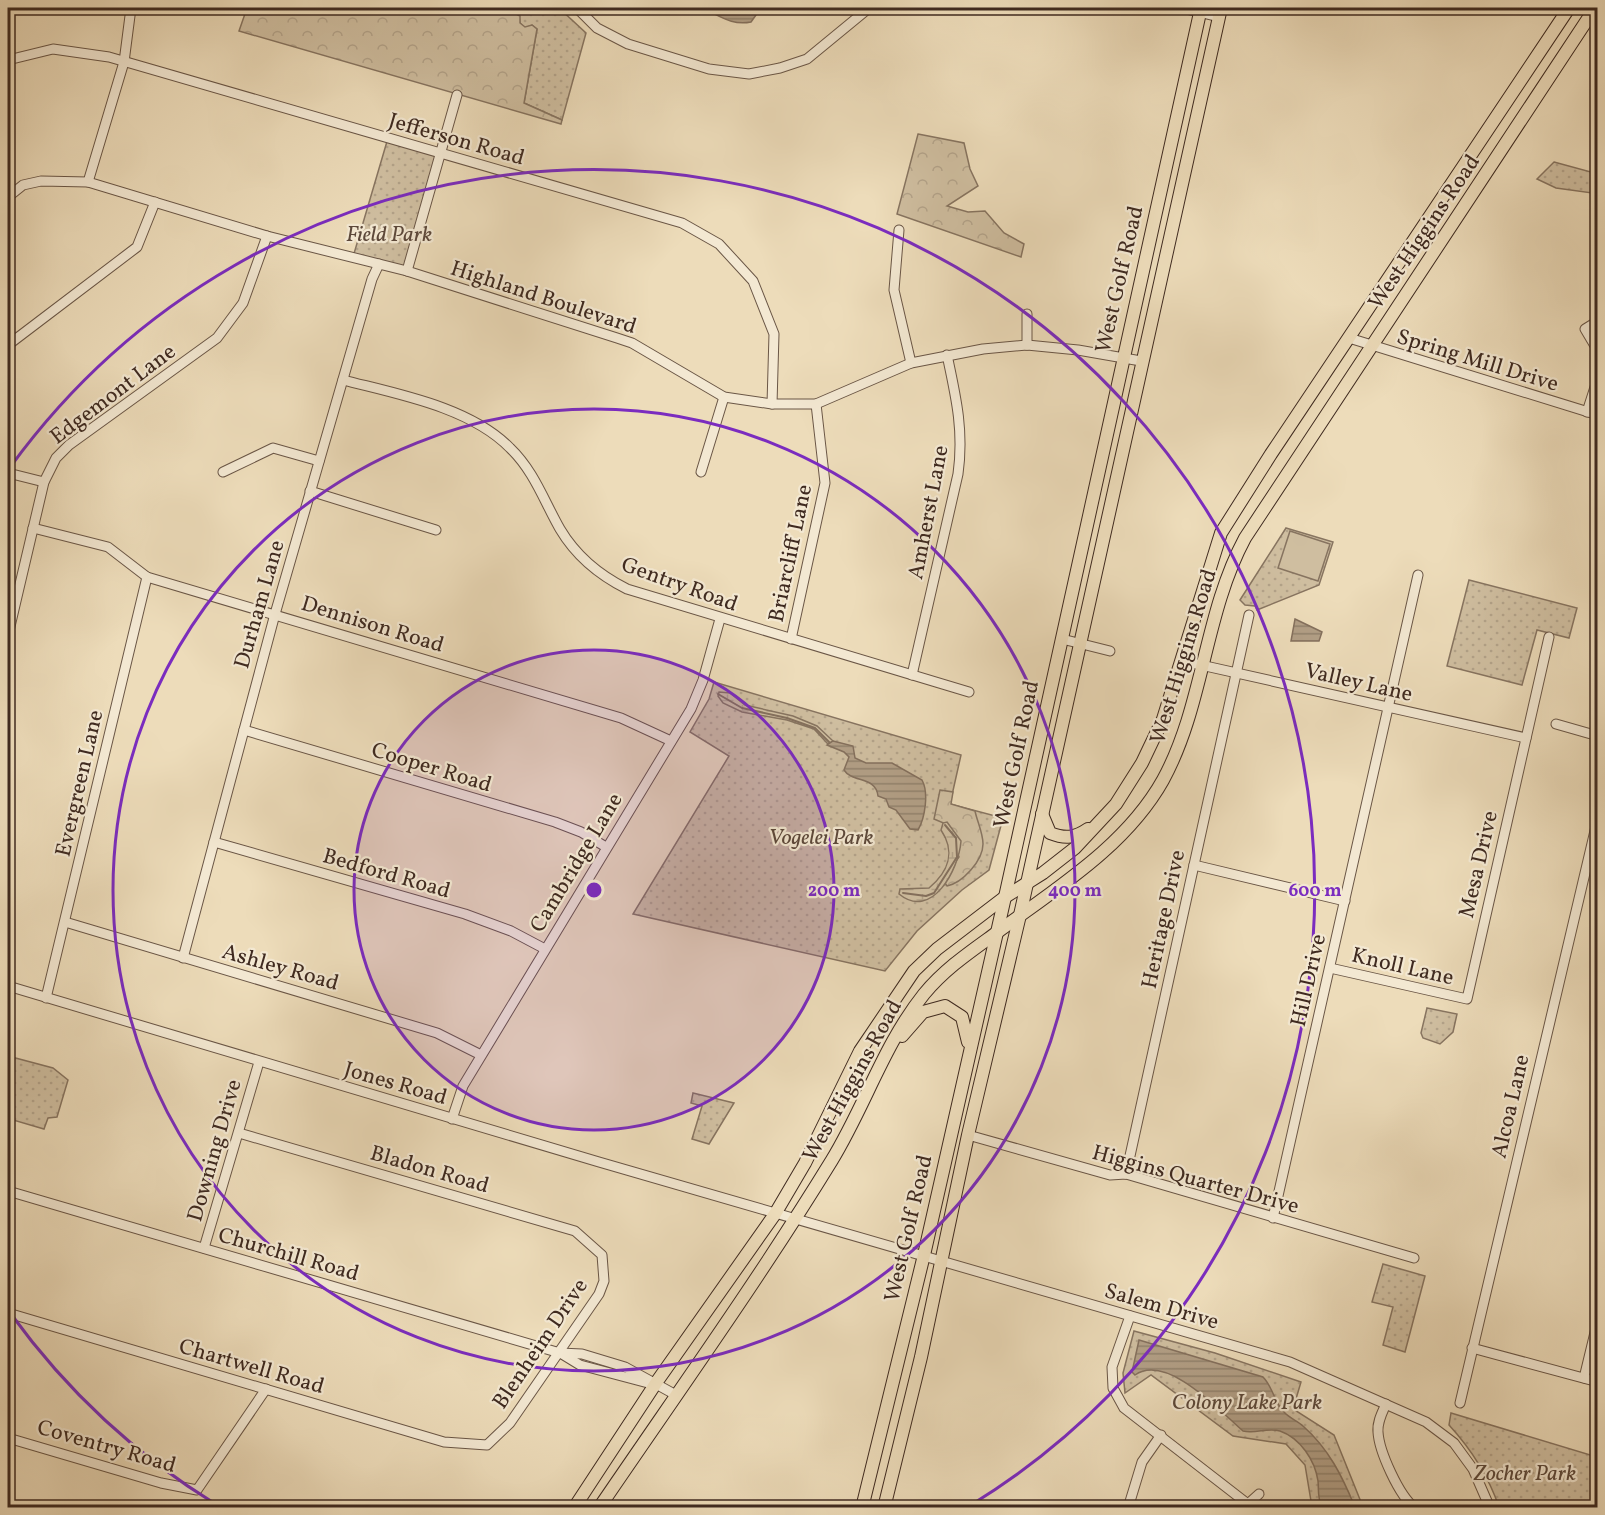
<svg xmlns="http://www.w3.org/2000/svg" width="1605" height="1515" viewBox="0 0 1605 1515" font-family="Vollkorn,serif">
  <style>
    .green { fill: url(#green-dots); stroke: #877460; stroke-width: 1.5 }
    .forest { fill: url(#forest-crowns); stroke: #877460; stroke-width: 1.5 }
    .wetland { fill: url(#wetland-marsh); stroke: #877460; stroke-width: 1.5 }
    .pitch { fill: #cfbea0; stroke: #877460; stroke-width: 1.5 }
    .water { fill: url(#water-rules); stroke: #84705d; stroke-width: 1.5 }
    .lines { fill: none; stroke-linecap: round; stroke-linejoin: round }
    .stream { stroke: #84705d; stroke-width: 2 }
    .minor-casing { stroke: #6a5646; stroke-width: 11 }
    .major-casing { stroke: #3f2a20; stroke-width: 14 }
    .minor { stroke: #f3e8d2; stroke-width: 9 }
    .major { stroke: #eddcba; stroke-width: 12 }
    .ring { fill: none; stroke: #7b2cbf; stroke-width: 3 }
    .labels { text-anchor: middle; stroke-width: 4.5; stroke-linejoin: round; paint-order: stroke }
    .street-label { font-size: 22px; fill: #3f2a20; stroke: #f3e8d2 }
    .park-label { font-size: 22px; font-style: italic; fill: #5c483a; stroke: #f3e8d2 }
    .centre { fill: #7b2cbf; stroke: #f3e8d2; stroke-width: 3 }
    .ring-label { font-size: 18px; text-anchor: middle; font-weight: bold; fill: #7b2cbf; stroke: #f3e8d2; stroke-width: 4.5; stroke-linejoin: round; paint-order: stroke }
  </style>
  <defs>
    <pattern id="green-dots" width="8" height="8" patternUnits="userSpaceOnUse" patternTransform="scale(1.5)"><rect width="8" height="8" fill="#cfbea0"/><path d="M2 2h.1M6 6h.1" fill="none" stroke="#b3a38a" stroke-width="1.8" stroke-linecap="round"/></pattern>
    <pattern id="forest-crowns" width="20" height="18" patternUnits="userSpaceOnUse" patternTransform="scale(1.5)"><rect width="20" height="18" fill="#cfbea0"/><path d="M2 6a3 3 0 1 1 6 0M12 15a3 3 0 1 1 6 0" fill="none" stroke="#b3a38a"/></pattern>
    <pattern id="wetland-marsh" width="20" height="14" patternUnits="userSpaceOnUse" patternTransform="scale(1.5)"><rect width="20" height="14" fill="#cfbea0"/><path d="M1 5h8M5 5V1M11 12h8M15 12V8" fill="none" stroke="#b3a38a"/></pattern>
    <pattern id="water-rules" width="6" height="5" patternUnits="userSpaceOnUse" patternTransform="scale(1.5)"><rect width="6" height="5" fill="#b29f86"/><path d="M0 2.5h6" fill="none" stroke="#92826d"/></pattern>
  </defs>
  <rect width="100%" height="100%" fill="#eddcba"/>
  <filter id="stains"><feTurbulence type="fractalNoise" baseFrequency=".00333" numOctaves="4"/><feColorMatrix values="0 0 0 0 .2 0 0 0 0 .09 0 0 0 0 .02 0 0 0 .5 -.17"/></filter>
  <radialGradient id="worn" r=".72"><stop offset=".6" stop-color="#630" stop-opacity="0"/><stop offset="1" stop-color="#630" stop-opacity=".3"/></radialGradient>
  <g class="green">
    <polygon points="504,8 559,8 586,33 562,120 524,103 537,29 532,25 525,28 520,23 519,16"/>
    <polygon points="388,138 439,154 407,271 353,257"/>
    <polygon points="1554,162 1591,172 1592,193 1556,188 1537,179"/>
    <polygon points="1286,528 1333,542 1319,585 1257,610 1255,606 1245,605 1240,600"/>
    <polygon points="1469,580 1577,608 1569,638 1537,630 1522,685 1447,666"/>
    <polygon points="714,682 961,755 950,804 1003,818 989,870 962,890 917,931 885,971 633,914 729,756 690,732 709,699"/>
    <polygon points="1427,1008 1457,1014 1453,1032 1440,1044 1423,1038 1421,1033"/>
    <polygon points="8,1056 53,1068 68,1080 57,1117 48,1118 44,1129 13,1120 10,1112 8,1112"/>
    <polygon points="693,1093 734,1103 709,1144 692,1139 702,1106 691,1103"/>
    <polygon points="1383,1264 1425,1276 1405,1352 1383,1345 1393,1307 1372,1302"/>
    <polygon points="1134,1331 1215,1353 1301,1382 1293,1409 1334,1435 1363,1507 1312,1507 1305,1465 1286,1444 1233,1436 1151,1375 1125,1393 1123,1373"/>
    <path d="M1451 1413 1597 1457V1507H1499C1488 1475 1472 1450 1449 1425Z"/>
  </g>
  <g class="forest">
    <polygon points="247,8 504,8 520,16 520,23 525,27 532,25 537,29 524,103 562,120 561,124 239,31"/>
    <polygon points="918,134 964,143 970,169 978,186 947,206 968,212 985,211 1004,233 1024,244 1021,257 897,214"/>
    <path d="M940 790 953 792 951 804 975 811C977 821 983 833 983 844 983 861 962 883 947 886L943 880 959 857 946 824 934 819Z"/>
  </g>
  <g class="wetland">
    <polygon points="719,692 730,693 745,705 793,716 817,726 833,741 828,744 814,729 787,720 742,712 723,703 718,696"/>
    <path d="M947 822 961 841C959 869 932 921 899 894L900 889 929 888C948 872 956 852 941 830L943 823Z"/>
  </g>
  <polygon class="pitch" points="1290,531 1330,544 1318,581 1278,568"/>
  <g class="water">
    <path d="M702 8H761L751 22C731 26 719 15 702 8Z"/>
    <polygon points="1295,619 1322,632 1319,641 1291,641"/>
    <path d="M833 741 853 746 855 758 866 763H892L922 780C929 793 925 818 918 830L910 829 896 810 889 807 886 799 878 796C876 776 852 783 844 770L849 757 844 752 827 745Z"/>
    <path d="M1139 1340 1263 1377C1273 1387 1274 1402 1284 1412 1289 1418 1298 1421 1303 1426 1329 1449 1342 1476 1355 1507H1322C1317 1497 1319 1491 1318 1481 1315 1460 1300 1438 1280 1431 1268 1427 1256 1434 1243 1431 1220 1411 1167 1353 1135 1375L1132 1372Z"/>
  </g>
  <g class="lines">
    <g class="stream">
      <polyline points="718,694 742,708 787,718 815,728 829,742"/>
      <polyline points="903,893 926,896 934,893 957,857 956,838 945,825"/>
    </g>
    <g class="minor-casing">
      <g id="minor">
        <polyline points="577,8 597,28 628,44 709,69 749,74 780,68 807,59 869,8"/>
        <polyline points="1182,8 1219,17"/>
        <polyline points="8,60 53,49 109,57 682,223 719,244 753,281 774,334 772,404"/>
        <polyline points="88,182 124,62 131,8"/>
        <polyline points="8,197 23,185 41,181 88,182 267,236 407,271 617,338 632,343 724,397 772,404 816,404 911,363 983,349 1027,345 1078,350 1141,361"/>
        <polyline points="899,230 894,290 911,363"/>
        <polyline points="407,271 457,95"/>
        <polyline points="1027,314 1027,345"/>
        <polyline points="1598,321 1585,329 1598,351"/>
        <polyline points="1349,338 1598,415"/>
        <polyline points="8,345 137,247 155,202"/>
        <path d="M343 380C397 394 470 407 510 448 534 471 544 501 560 529 576 556 599 575 627 589L969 692"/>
        <polyline points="1587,412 1598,378"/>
        <polyline points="223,472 273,448 319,461"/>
        <polyline points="701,472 724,397"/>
        <polyline points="8,473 44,482"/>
        <polyline points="310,491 436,530"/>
        <polyline points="33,528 108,547 147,577 621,718 671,741"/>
        <polyline points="8,635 44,482 56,458 69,445 217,338 243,303 267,236"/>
        <polyline points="791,639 825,483 816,404"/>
        <polyline points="1062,639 1110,651"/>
        <polyline points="1183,661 1526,738"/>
        <path d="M912 675 958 474C964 431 956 397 947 355"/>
        <polyline points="1556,724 1598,736"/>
        <polyline points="244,730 555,822 581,832 606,847"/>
        <polyline points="214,842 465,914 511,931 545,949"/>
        <polyline points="1194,865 1345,901"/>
        <polyline points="65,922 437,1033 481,1055"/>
        <polyline points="183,958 275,614 372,279 379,264"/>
        <polyline points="1330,968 1467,999 1549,637"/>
        <polyline points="8,986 599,1162 1290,1362 1426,1422 1454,1443 1473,1469 1490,1508"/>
        <polyline points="46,998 147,577"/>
        <polyline points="452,1119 463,1086 691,709 703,680 720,619"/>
        <polyline points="968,1135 1110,1175 1126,1174 1414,1258"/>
        <polyline points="1126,1174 1249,615"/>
        <polyline points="8,1191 560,1353 582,1354 625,1367 676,1395"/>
        <polyline points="1273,1218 1418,575"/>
        <polyline points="204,1248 259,1062"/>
        <polyline points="8,1313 444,1442 487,1445 510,1423 599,1294 604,1281 602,1255 575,1231 239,1133"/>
        <polyline points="1130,1316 1112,1367 1113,1388 1124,1408 1253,1508"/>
        <polyline points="1472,1348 1598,1382"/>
        <polyline points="562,1354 580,1365 648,1383"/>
        <polyline points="1584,1378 1598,1320"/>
        <polyline points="1460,1403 1598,818"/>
        <path d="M1386 1404C1382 1413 1377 1422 1378 1432 1379 1451 1399 1496 1415 1508"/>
        <polyline points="8,1438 161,1483 197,1490 266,1389"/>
        <polyline points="1249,1503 1259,1494"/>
        <polyline points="1128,1508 1142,1462 1161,1435"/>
      </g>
    </g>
    <g class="major-casing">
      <g id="major">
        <path d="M1042 814 1050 833C1065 839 1075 838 1088 829"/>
        <polyline points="902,1036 923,1012 945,1006 962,1017 968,1042"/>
        <polyline points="574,1508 658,1380 775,1214 805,1163 860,1051 914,971 937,949 1005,897 1043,873 1075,848 1116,804 1142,763 1163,719 1221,533 1271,454 1569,8"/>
        <path d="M599 1508C678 1392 759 1279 832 1160 865 1106 884 1044 924 994 944 970 967 954 992 936 1052 891 1125 848 1163 780 1204 705 1204 614 1245 538L1595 8"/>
        <polyline points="862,1508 924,1255 1005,897 1201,8"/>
        <polyline points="884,1508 921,1357 968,1135 1020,915 1221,8"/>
      </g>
    </g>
    <use href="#minor" class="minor"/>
    <use href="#major" class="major"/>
  </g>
  <circle cx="594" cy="890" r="240" fill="#7b2cbf" fill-opacity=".12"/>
  <g class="ring">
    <circle cx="594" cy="890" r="240"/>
    <circle cx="594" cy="890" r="481"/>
    <path d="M217 1505A721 721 0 0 1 11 1314M11 466A721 721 0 1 1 971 1505"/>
  </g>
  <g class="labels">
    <g class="street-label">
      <text transform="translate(457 138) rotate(16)" y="8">Jefferson Road</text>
      <text transform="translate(1423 231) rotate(-56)" y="8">West Higgins Road</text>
      <text transform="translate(1118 279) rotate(-77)" y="8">West Golf Road</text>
      <text transform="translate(544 296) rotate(18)" y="8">Highland Boulevard</text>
      <text transform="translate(1478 359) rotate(17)" y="8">Spring Mill Drive</text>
      <text transform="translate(112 393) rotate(-37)" y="8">Edgemont Lane</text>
      <text transform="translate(927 512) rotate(-79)" y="8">Amherst Lane</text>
      <text transform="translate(789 553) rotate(-78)" y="8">Briarcliff Lane</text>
      <text transform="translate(680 583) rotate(20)" y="8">Gentry Road</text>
      <text transform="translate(258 604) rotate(-74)" y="8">Durham Lane</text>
      <text transform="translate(373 623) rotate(17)" y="8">Dennison Road</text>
      <text transform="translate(1182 656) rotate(-73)" y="8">West Higgins Road</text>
      <text transform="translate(1359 681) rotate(13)" y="8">Valley Lane</text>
      <text transform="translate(1015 754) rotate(-78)" y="8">West Golf Road</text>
      <text transform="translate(432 766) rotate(17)" y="8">Cooper Road</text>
      <text transform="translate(78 783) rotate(-77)" y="8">Evergreen Lane</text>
      <text transform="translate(575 862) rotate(-59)" y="8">Cambridge Lane</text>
      <text transform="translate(1477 864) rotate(-77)" y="8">Mesa Drive</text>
      <text transform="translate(387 872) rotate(16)" y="8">Bedford Road</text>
      <text transform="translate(1162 919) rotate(-78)" y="8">Heritage Drive</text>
      <text transform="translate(1403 965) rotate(13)" y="8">Knoll Lane</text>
      <text transform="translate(281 966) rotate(16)" y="8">Ashley Road</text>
      <text transform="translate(1307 980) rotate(-77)" y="8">Hill Drive</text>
      <text transform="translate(851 1080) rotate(-61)" y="8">West Higgins Road</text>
      <text transform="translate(396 1082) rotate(16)" y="8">Jones Road</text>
      <text transform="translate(1509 1106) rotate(-77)" y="8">Alcoa Lane</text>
      <text transform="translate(213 1150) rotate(-74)" y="8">Downing Drive</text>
      <text transform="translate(430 1168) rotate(16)" y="8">Bladon Road</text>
      <text transform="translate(1196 1178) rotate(15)" y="8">Higgins Quarter Drive</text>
      <text transform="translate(907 1228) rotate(-77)" y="8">West Golf Road</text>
      <text transform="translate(289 1253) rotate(16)" y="8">Churchill Road</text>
      <text transform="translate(1162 1305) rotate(16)" y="8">Salem Drive</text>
      <text transform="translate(539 1343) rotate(-56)" y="8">Blenheim Drive</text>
      <text transform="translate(252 1365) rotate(16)" y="8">Chartwell Road</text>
      <text transform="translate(107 1445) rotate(16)" y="8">Coventry Road</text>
    </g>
    <g class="park-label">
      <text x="389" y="241">Field Park</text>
      <text x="821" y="844">Vogelei Park</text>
      <text x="1247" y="1409">Colony Lake Park</text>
      <text x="1525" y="1480">Zocher Park</text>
    </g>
  </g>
  <circle cx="594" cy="890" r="9" class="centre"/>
  <g class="ring-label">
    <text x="834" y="896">200 m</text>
    <text x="1075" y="896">400 m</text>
    <text x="1315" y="896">600 m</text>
  </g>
  <rect width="1605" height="1515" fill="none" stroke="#eddcba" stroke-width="30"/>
  <rect x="9" y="9" width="1587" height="1497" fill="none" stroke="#3f2a20" stroke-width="3"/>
  <rect x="15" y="15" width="1575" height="1485" fill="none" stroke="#3f2a20" stroke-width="1.5"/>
  <rect width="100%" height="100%" filter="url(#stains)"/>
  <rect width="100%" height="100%" fill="url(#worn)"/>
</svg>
